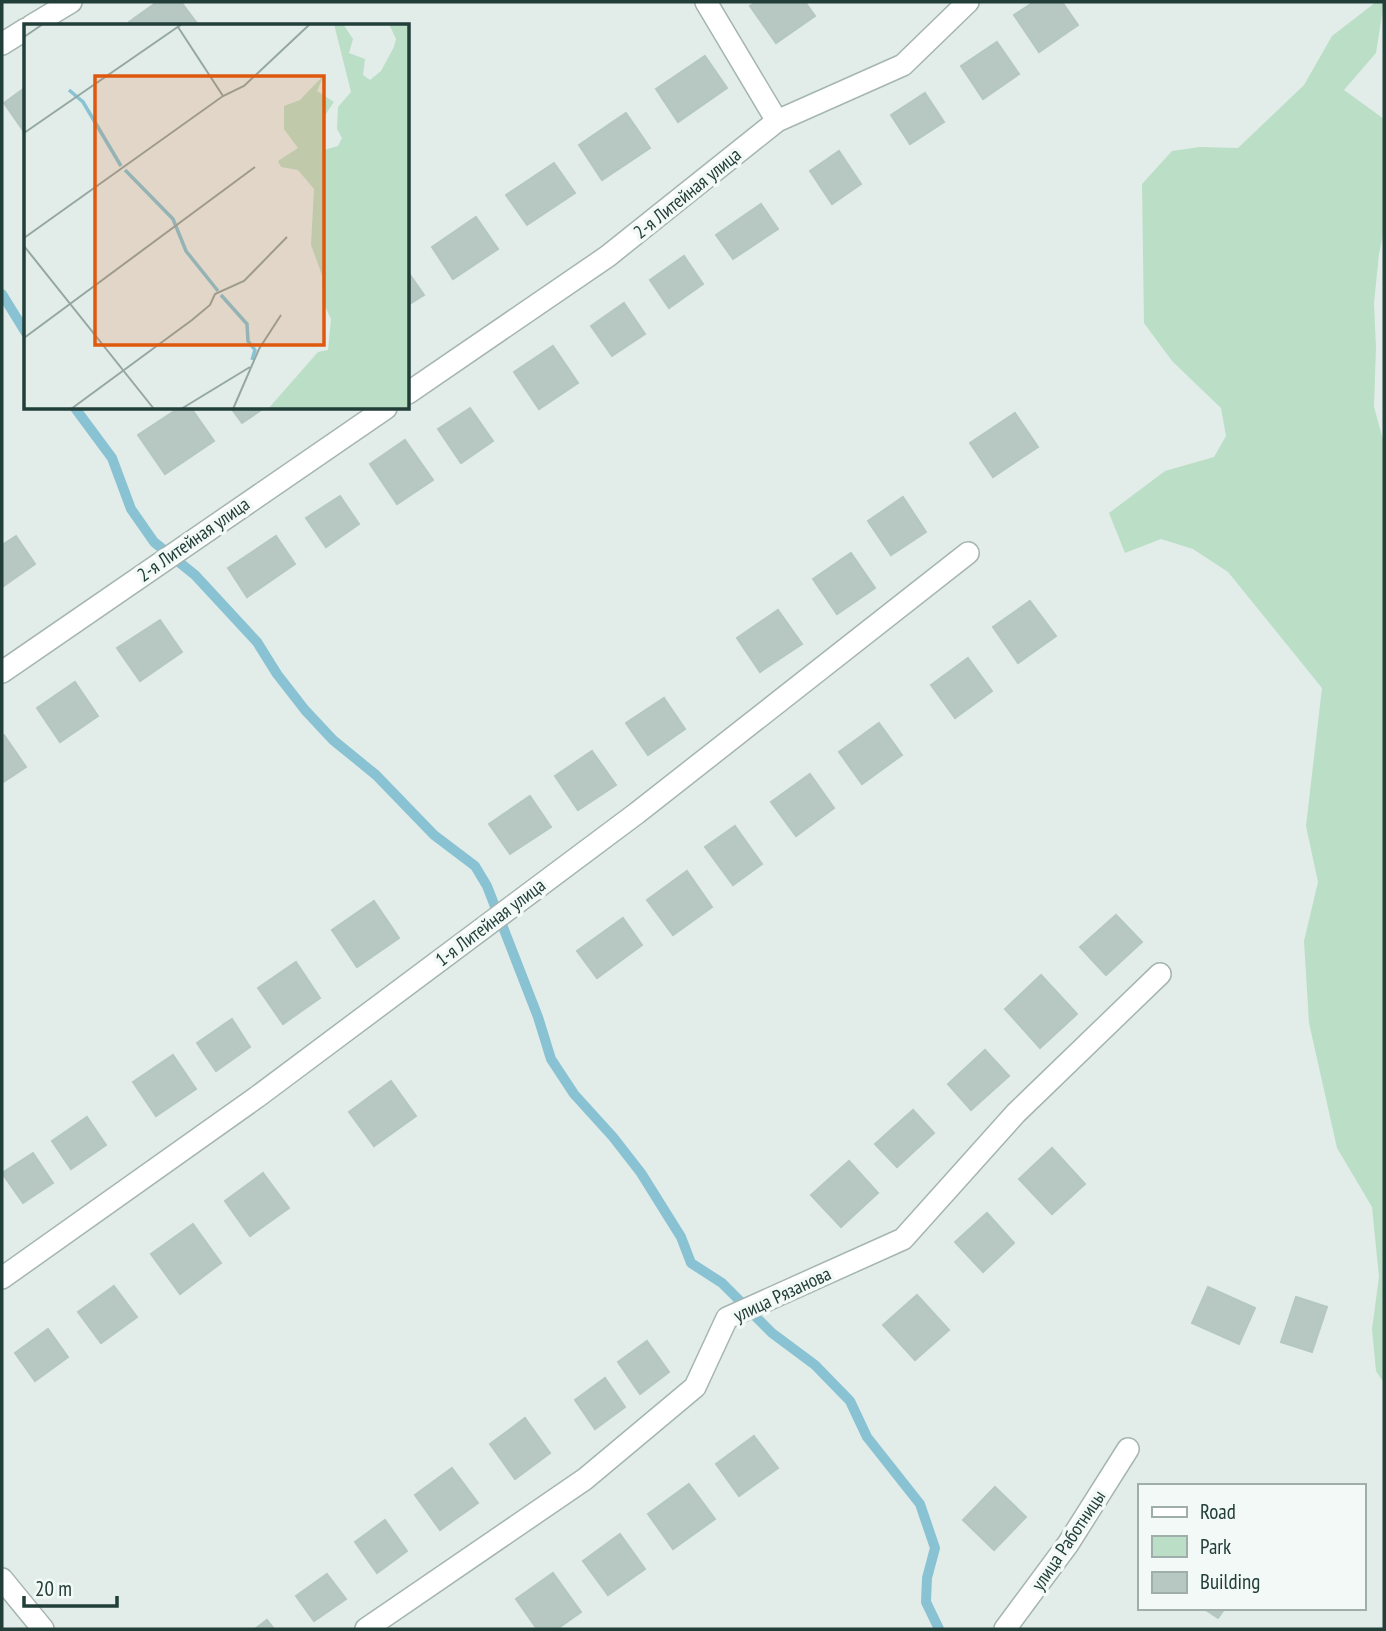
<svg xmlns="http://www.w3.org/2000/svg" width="1386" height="1631" viewBox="0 0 1386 1631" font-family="'PT Sans Narrow',sans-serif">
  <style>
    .green { fill: #bbdec6 }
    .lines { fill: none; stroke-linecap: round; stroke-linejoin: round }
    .stream { stroke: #89c3d3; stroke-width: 10 }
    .building { fill: #b7c8c2; stroke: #b4c7c0; stroke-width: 2 }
    .minor-casing { stroke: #a5b5b0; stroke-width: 24 }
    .minor { stroke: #fff; stroke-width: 21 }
    .labels { text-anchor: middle; stroke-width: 7; stroke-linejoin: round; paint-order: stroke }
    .street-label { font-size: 19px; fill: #223e38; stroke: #f3f9f6 }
    .inset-river { fill: none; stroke: #89c3d3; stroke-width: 3.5 }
    .inset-road { fill: none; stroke: #95a7a2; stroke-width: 2 }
    .view { fill: #de580e; fill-opacity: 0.15; stroke: #de580e; stroke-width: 3.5 }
    .inset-edge { fill: none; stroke: #223e38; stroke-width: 3.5 }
  </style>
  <rect width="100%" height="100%" fill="#e2ede9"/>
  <polygon class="green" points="1376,2 1384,2 1376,53 1344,90 1384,119 1384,230 1379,254 1374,303 1376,348 1374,407 1384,443 1384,1383 1376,1371 1372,1329 1379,1277 1372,1207 1337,1148 1309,1023 1304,941 1318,882 1306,826 1322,688 1228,572 1193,549 1161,539 1125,553 1109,513 1165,471 1214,457 1226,436 1221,408 1172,361 1144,323 1142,184 1172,151 1200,147 1238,148 1304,85 1332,36"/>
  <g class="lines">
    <g class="stream">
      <polyline points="2,294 26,333"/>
      <polyline points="75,408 112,458 131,509 154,542 195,575 257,642 277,674 305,710 333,740 376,775 434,835 475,866 487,886 538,1017 551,1059 574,1094 613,1137 641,1173 681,1237 691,1263 722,1283 772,1333 815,1365 850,1401 867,1437 920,1504 935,1548 927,1578 926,1602 939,1629"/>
    </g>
  </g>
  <g class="building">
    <polygon points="157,2 181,2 199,26 132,26 129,22"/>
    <polygon points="756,2 805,2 815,16 776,43 750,6"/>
    <polygon points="1034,2 1062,2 1078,25 1039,52 1014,15"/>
    <polygon points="997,42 1019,74 983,99 961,66"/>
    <polygon points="705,56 727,88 678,122 656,89"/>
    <polygon points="26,87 26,131 25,133 4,103"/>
    <polygon points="925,93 944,122 910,144 891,115"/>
    <polygon points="626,113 650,148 602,180 579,145"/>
    <polygon points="839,151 861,184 832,204 810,171"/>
    <polygon points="554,163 575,193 527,225 506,195"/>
    <polygon points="761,204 778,229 733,259 716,235"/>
    <polygon points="476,217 498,249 453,279 432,247"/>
    <polygon points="684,256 703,284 669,308 650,280"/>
    <polygon points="408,272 424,295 408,305"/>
    <polygon points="624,303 645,334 612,356 591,326"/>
    <polygon points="553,346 578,383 539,409 514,372"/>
    <polygon points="179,408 191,408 214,441 165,474 138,435"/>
    <polygon points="231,408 264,408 242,423"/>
    <polygon points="470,408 493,441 461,463 438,429"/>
    <polygon points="1015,413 1038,447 993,477 970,443"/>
    <polygon points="405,440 433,480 397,504 370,464"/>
    <polygon points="340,496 359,524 326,547 306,518"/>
    <polygon points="903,497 926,532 891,555 868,521"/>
    <polygon points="16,536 35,564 2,587 2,545"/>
    <polygon points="276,536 295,564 247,597 228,568"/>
    <polygon points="851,553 875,588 837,614 813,579"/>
    <polygon points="1030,601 1056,636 1018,663 993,627"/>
    <polygon points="778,610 802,644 760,672 737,638"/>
    <polygon points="160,620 182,652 140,681 117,648"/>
    <polygon points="968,658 992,691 955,718 931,685"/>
    <polygon points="75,682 98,716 60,742 37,708"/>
    <polygon points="664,698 685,729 648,755 626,723"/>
    <polygon points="879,723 902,755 862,784 839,752"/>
    <polygon points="4,735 26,767 2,783 2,736"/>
    <polygon points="592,751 616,785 578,810 555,776"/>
    <polygon points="810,774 834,808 796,836 771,802"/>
    <polygon points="530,796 551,827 510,854 489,824"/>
    <polygon points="735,826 762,864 733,885 705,847"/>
    <polygon points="687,871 712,907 673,935 647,900"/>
    <polygon points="374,901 399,938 357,967 332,930"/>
    <polygon points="1116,915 1142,942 1106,975 1080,947"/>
    <polygon points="623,918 642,945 597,978 577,951"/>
    <polygon points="296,962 320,998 283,1024 258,988"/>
    <polygon points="1041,975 1077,1014 1040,1048 1005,1009"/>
    <polygon points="232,1019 250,1047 216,1071 197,1043"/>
    <polygon points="985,1050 1009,1076 971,1110 948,1084"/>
    <polygon points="173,1055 196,1089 156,1116 133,1082"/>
    <polygon points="391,1081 416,1116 374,1146 349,1112"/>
    <polygon points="913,1110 934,1133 897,1167 875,1144"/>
    <polygon points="87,1117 106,1145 71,1169 52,1141"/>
    <polygon points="1052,1148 1085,1184 1052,1214 1019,1179"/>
    <polygon points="33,1153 53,1183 23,1203 2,1173"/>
    <polygon points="849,1161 878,1193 841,1227 811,1195"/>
    <polygon points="263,1173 289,1208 250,1236 225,1201"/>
    <polygon points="987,1213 1014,1243 983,1272 955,1242"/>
    <polygon points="193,1224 221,1263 180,1294 151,1254"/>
    <polygon points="114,1286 137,1317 101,1343 78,1312"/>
    <polygon points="1208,1287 1255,1308 1239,1344 1192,1323"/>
    <polygon points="917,1295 949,1330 915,1360 883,1325"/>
    <polygon points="1296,1297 1327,1307 1312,1352 1281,1342"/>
    <polygon points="48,1329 68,1357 35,1381 15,1353"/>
    <polygon points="647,1341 669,1372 640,1394 618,1362"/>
    <polygon points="605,1378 625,1407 595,1429 575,1400"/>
    <polygon points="525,1418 550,1453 515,1479 490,1444"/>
    <polygon points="754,1436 778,1468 739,1496 716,1464"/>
    <polygon points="452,1468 478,1503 440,1530 415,1495"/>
    <polygon points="689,1484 715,1519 673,1549 648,1514"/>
    <polygon points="995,1487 1026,1517 994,1550 963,1520"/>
    <polygon points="385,1520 407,1551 377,1573 355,1542"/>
    <polygon points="620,1534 645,1569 608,1595 583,1561"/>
    <polygon points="553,1573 581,1612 557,1629 537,1629 516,1599"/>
    <polygon points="327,1574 346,1599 314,1621 296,1596"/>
    <polygon points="1203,1608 1225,1608 1218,1618"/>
    <polygon points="267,1620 274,1629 255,1629"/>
  </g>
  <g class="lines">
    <g class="minor-casing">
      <g id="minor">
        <polyline points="706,2 777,121"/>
        <polyline points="31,26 71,2"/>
        <polyline points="2,44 26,29"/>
        <polyline points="408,393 608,256 777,121 903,65 968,2"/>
        <polyline points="2,672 386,408"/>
        <polyline points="2,1278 257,1097 637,813 968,553"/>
        <polyline points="2,1579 43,1629"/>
        <polyline points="366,1629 585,1479 695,1387 727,1318 903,1239 1016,1113 1160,974"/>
        <polyline points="1005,1629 1068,1544 1128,1449"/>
      </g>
    </g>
    <use href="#minor" class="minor"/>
  </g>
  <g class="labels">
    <g class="street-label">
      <text transform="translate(687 193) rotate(-39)" y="7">2-я Литейная улица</text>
      <text transform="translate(193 539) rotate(-35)" y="7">2-я Литейная улица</text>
      <text transform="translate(490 922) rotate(-37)" y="7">1-я Литейная улица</text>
      <text transform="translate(782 1294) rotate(-25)" y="7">улица Рязанова</text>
      <text transform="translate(1068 1540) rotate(-56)" y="7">улица Работницы</text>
    </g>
  </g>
  <g transform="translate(24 24)">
    <rect width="385" height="385" fill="#e2ede9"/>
    <path d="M310 0H319L329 15 325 29 341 35 339 51 346 56 357 47 370 23 372 15 365 0H385V385H244L294 328 304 326 307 295 299 278 298 251 287 221 290 165 274 146 257 143 254 137 274 124 260 105V82L276 76 300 51 293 67 310 78 299 94 300 126 314 122 318 114 313 105 314 83 327 68Z" fill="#bbdec6"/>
    <path class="inset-river" d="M45 66 59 78 97 142M101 146 149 195 162 227 194 267M197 271 223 300 224 317 231 326 228 336"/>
    <path class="inset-road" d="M154 3 199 72M0 13 19 0M0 109 158 0M0 214 199 72 220 62 286 0M0 222 130 385M0 314 231 143M47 385 168 296 186 281 191 270 220 257 263 213M157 385 226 343M209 385 235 325 257 291"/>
    <path class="view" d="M71 52H300V321H71Z"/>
    <rect width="385" height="385" class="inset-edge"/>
  </g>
  <rect width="1386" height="1631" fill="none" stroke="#223e38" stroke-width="7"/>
  <rect x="1138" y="1484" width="228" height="126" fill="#f3f9f6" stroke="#9faeaa" stroke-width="2"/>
  <rect x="1152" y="1507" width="35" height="10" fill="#ffffff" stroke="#9faeaa" stroke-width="2"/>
  <text x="1200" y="1519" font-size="21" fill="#223e38">Road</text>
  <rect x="1152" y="1536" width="35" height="21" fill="#bbdec6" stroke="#9faeaa" stroke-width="2"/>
  <text x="1200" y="1554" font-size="21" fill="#223e38">Park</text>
  <rect x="1152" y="1572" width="35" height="21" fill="#b7c8c2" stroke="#9faeaa" stroke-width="2"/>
  <text x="1200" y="1589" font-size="21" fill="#223e38">Building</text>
  <path d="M24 1596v10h93v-10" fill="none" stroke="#223e38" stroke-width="3.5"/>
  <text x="35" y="1596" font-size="21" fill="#223e38" stroke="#f3f9f6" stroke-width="5" paint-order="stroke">20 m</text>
</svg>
